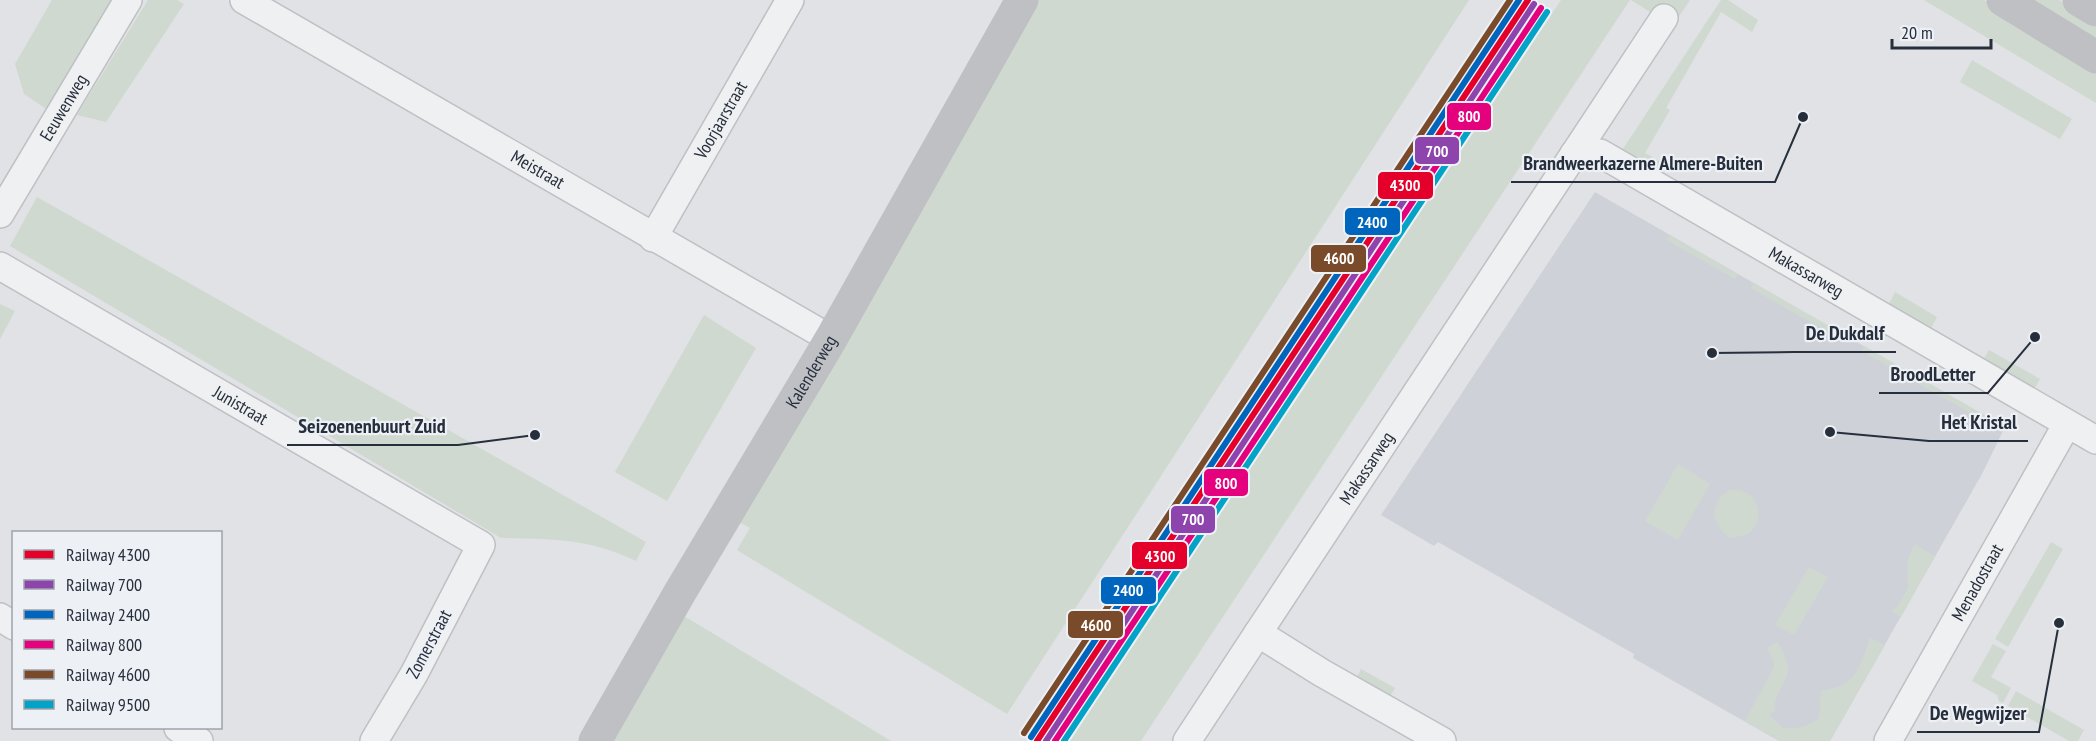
<svg xmlns="http://www.w3.org/2000/svg" width="2096" height="741" viewBox="0 0 2096 741" font-family="'PT Sans Narrow',sans-serif">
  <style>
    .built { fill: #ced1d8 }
    .green { fill: #d0d9d0 }
    .lines { fill: none; stroke-linecap: round; stroke-linejoin: round }
    .street-casing { stroke: #bec0c3; stroke-width: 30 }
    .street { stroke: #eff0f1; stroke-width: 27 }
    .secondary { stroke: #bec0c4; stroke-width: 33 }
    .rail-1-casing { stroke: #edf0f5; stroke-width: 10 }
    .rail-2-casing { stroke: #edf0f5; stroke-width: 10 }
    .rail-3-casing { stroke: #edf0f5; stroke-width: 10 }
    .rail-4-casing { stroke: #edf0f5; stroke-width: 10 }
    .rail-5-casing { stroke: #edf0f5; stroke-width: 10 }
    .rail-6-casing { stroke: #edf0f5; stroke-width: 10 }
    .rail-1 { stroke: #e4002b; stroke-width: 6 }
    .rail-2 { stroke: #8e44ad; stroke-width: 6 }
    .rail-3 { stroke: #0065bd; stroke-width: 6 }
    .rail-4 { stroke: #e5007d; stroke-width: 6 }
    .rail-5 { stroke: #7a4b2a; stroke-width: 6 }
    .rail-6 { stroke: #02a3c7; stroke-width: 6 }
    .labels { text-anchor: middle; stroke-width: 4.5; stroke-linejoin: round; paint-order: stroke }
    .street-label { font-size: 18px; fill: #272f3d; stroke: #edf0f5 }
    .leader { fill: none; stroke: #272f3d; stroke-width: 2 }
    .callout-dot { fill: #272f3d; stroke: #edf0f5; stroke-width: 2 }
    .callout-label { font-size: 20px; text-anchor: middle; font-weight: bold; fill: #272f3d; stroke: #edf0f5; stroke-width: 4.5; stroke-linejoin: round; paint-order: stroke }
    .line-badge { stroke: #edf0f5; stroke-width: 2 }
    .badge-label { font-size: 16px; text-anchor: middle; font-weight: bold; fill: #fff }
  </style>
  <rect width="100%" height="100%" fill="#e0e2e5"/>
  <polygon class="built" points="1595,192 2005,427 1982,474 1830,741 1779,741 1633,658 1634,654 1438,542 1434,546 1381,515"/>
  <g class="green">
    <polygon points="52,0 112,0 48,110 24,94 15,64"/>
    <polygon points="148,0 177,0 184,4 106,122 77,115"/>
    <polygon points="1037,0 1469,0 1007,714 737,550 750,528 737,521"/>
    <polygon points="1561,0 1630,0 1141,741 1069,741"/>
    <polygon points="1631,0 1690,0 1678,18 1659,6 1653,14"/>
    <polygon points="1721,0 1728,0 1758,20 1752,32 1721,12 1666,108 1670,110 1645,153 1666,165 1659,178 1619,155"/>
    <polygon points="1924,0 1984,0 2096,65 2096,103"/>
    <polygon points="2028,0 2059,0 2096,21 2096,40"/>
    <polygon points="1972,60 2072,119 2060,139 1960,82"/>
    <path d="M37 197 646 542 636 561C590 538 551 539 501 538L10 246Z"/>
    <polygon points="1669,235 1738,274 1735,279 1667,240"/>
    <polygon points="1754,283 1848,337 1845,342 1751,288"/>
    <polygon points="1895,292 1937,317 1929,332 1887,308"/>
    <polygon points="0,304 15,311 0,339"/>
    <polygon points="704,315 756,348 667,501 615,472"/>
    <polygon points="1864,346 2005,427 2002,432 1984,421 1862,351"/>
    <polygon points="1989,350 2040,379 2033,392 1982,362"/>
    <polygon points="1678,464 1710,484 1678,540 1645,521"/>
    <path d="M1730 490C1735 490 1741 490 1745 492 1760 498 1763 523 1749 533 1743 536 1736 537 1730 538 1711 525 1708 501 1730 490Z"/>
    <polygon points="2051,542 2063,549 2008,647 1995,639"/>
    <polygon points="1914,544 1935,556 1901,617 1891,611 1898,606 1908,588 1907,562"/>
    <polygon points="1809,567 1828,577 1794,635 1775,625"/>
    <polygon points="684,616 891,741 612,741"/>
    <path d="M1870 638 1885 645 1830 741H1780L1745 721 1774 667V663L1767 648 1778 642C1781 650 1789 661 1788 669 1787 684 1772 696 1775 711L1769 715 1783 728C1798 729 1807 727 1819 718L1821 691C1856 687 1860 667 1870 638Z"/>
    <polygon points="1993,644 2006,651 1991,677 2011,688 2003,703 1999,701 1997,695 1972,681"/>
    <polygon points="1361,669 1395,688 1389,698 1356,679"/>
    <polygon points="2016,691 2084,730 2078,741 2069,741 2008,706"/>
  </g>
  <g class="lines">
    <g class="street-casing">
      <g id="street">
        <path id="s1" d="M244 0 831 339"/>
        <path id="s2" d="M1574 154 1600 153 2096 440"/>
        <path id="s3" d="M0 214 128 0"/>
        <path id="s4" d="M653 238 790 0"/>
        <path id="s5" d="M0 266 481 545 414 674 374 741"/>
        <polyline points="0,617 14,626"/>
        <polyline points="178,728 199,741"/>
        <polyline points="1187,741 1258,633"/>
        <path id="s6" d="M1442 741 1322 673 1258 633 1664 18"/>
        <path id="s7" d="M1888 741 2067 424"/>
      </g>
    </g>
    <use href="#street" class="street"/>
    <g class="secondary">
      <polyline points="2003,0 2096,57"/>
      <polyline points="2079,0 2096,10"/>
      <path id="s8" d="M595 741 679 594 831 339 1022 0"/>
    </g>
    <g class="rail-1-casing">
      <polyline id="rail-1" points="1037,741 1528,0"/>
    </g>
    <g class="rail-2-casing">
      <polyline id="rail-2" points="1046,741 1534,4"/>
    </g>
    <g class="rail-3-casing">
      <polyline id="rail-3" points="1031,737 1519,0"/>
    </g>
    <g class="rail-4-casing">
      <polyline id="rail-4" points="1055,741 1541,8"/>
    </g>
    <g class="rail-5-casing">
      <polyline id="rail-5" points="1024,733 1510,0"/>
    </g>
    <g class="rail-6-casing">
      <polyline id="rail-6" points="1064,741 1547,12"/>
    </g>
    <use href="#rail-1" class="rail-1"/>
    <use href="#rail-2" class="rail-2"/>
    <use href="#rail-3" class="rail-3"/>
    <use href="#rail-4" class="rail-4"/>
    <use href="#rail-5" class="rail-5"/>
    <use href="#rail-6" class="rail-6"/>
  </g>
  <g class="labels">
    <g class="street-label">
      <text dy="6" stroke="none"><textPath href="#s3" startOffset="124">Eeuwenweg</textPath></text>
      <text dy="6" stroke="none"><textPath href="#s4" startOffset="136">Voorjaarstraat</textPath></text>
      <text dy="6" stroke="none"><textPath href="#s1" startOffset="339">Meistraat</textPath></text>
      <text dy="6" stroke="none"><textPath href="#s2" startOffset="264">Makassarweg</textPath></text>
      <text dy="6" stroke="none"><textPath href="#s8" startOffset="428">Kalenderweg</textPath></text>
      <text dy="6" stroke="none"><textPath href="#s5" startOffset="278">Junistraat</textPath></text>
      <text dy="6" stroke="none"><textPath href="#s6" startOffset="411">Makassarweg</textPath></text>
      <text dy="6" stroke="none"><textPath href="#s7" startOffset="182">Menadostraat</textPath></text>
      <text transform="translate(429 644) rotate(-62)" y="6">Zomerstraat</text>
    </g>
  </g>
  <path class="leader" d="M1803 117L1775 182H1511M1712 353L1794 352H1896M2035 337L1988 393H1879M1830 432L1929 441H2028M535 435L458 445H287M2059 623L2039 732H1917"/>
  <g class="callout-dot">
    <circle cx="1803" cy="117" r="6"/>
    <circle cx="1712" cy="353" r="6"/>
    <circle cx="2035" cy="337" r="6"/>
    <circle cx="1830" cy="432" r="6"/>
    <circle cx="535" cy="435" r="6"/>
    <circle cx="2059" cy="623" r="6"/>
  </g>
  <g class="callout-label">
    <text x="1643" y="170">Brandweerkazerne Almere-Buiten</text>
    <text x="1845" y="340">De Dukdalf</text>
    <text x="1933" y="381">BroodLetter</text>
    <text x="1979" y="429">Het Kristal</text>
    <text x="372" y="433">Seizoenenbuurt Zuid</text>
    <text x="1978" y="720">De Wegwijzer</text>
  </g>
  <g class="line-badge">
    <rect x="1446" y="102" width="46" height="29" rx="6" fill="#e5007d"/>
    <rect x="1414" y="136" width="46" height="29" rx="6" fill="#8e44ad"/>
    <rect x="1377" y="171" width="57" height="29" rx="6" fill="#e4002b"/>
    <rect x="1344" y="207" width="57" height="29" rx="6" fill="#0065bd"/>
    <rect x="1310" y="244" width="57" height="29" rx="6" fill="#7a4b2a"/>
    <rect x="1203" y="468" width="46" height="29" rx="6" fill="#e5007d"/>
    <rect x="1170" y="505" width="46" height="29" rx="6" fill="#8e44ad"/>
    <rect x="1131" y="541" width="57" height="29" rx="6" fill="#e4002b"/>
    <rect x="1100" y="576" width="57" height="29" rx="6" fill="#0065bd"/>
    <rect x="1067" y="610" width="57" height="29" rx="6" fill="#7a4b2a"/>
  </g>
  <g class="badge-label">
    <text x="1469" y="122">800</text>
    <text x="1437" y="157">700</text>
    <text x="1405" y="191">4300</text>
    <text x="1372" y="228">2400</text>
    <text x="1339" y="264">4600</text>
    <text x="1226" y="489">800</text>
    <text x="1193" y="525">700</text>
    <text x="1160" y="562">4300</text>
    <text x="1128" y="596">2400</text>
    <text x="1096" y="631">4600</text>
  </g>
  <rect x="12" y="531" width="210" height="198" fill="#edf0f5" stroke="#9ea3ab" stroke-width="1.5"/>
  <rect x="24" y="550" width="30" height="9" fill="#e4002b" stroke="#9ea3ab" stroke-width="1.5"/>
  <text x="66" y="561" font-size="18" fill="#272f3d">Railway 4300</text>
  <rect x="24" y="580" width="30" height="9" fill="#8e44ad" stroke="#9ea3ab" stroke-width="1.5"/>
  <text x="66" y="591" font-size="18" fill="#272f3d">Railway 700</text>
  <rect x="24" y="610" width="30" height="9" fill="#0065bd" stroke="#9ea3ab" stroke-width="1.5"/>
  <text x="66" y="621" font-size="18" fill="#272f3d">Railway 2400</text>
  <rect x="24" y="640" width="30" height="9" fill="#e5007d" stroke="#9ea3ab" stroke-width="1.5"/>
  <text x="66" y="651" font-size="18" fill="#272f3d">Railway 800</text>
  <rect x="24" y="670" width="30" height="9" fill="#7a4b2a" stroke="#9ea3ab" stroke-width="1.5"/>
  <text x="66" y="681" font-size="18" fill="#272f3d">Railway 4600</text>
  <rect x="24" y="700" width="30" height="9" fill="#02a3c7" stroke="#9ea3ab" stroke-width="1.5"/>
  <text x="66" y="711" font-size="18" fill="#272f3d">Railway 9500</text>
  <path d="M1892 39v9h99v-9" fill="none" stroke="#272f3d" stroke-width="3"/>
  <text x="1901" y="39" font-size="18" fill="#272f3d" stroke="#edf0f5" stroke-width="4.5" paint-order="stroke">20 m</text>
</svg>
